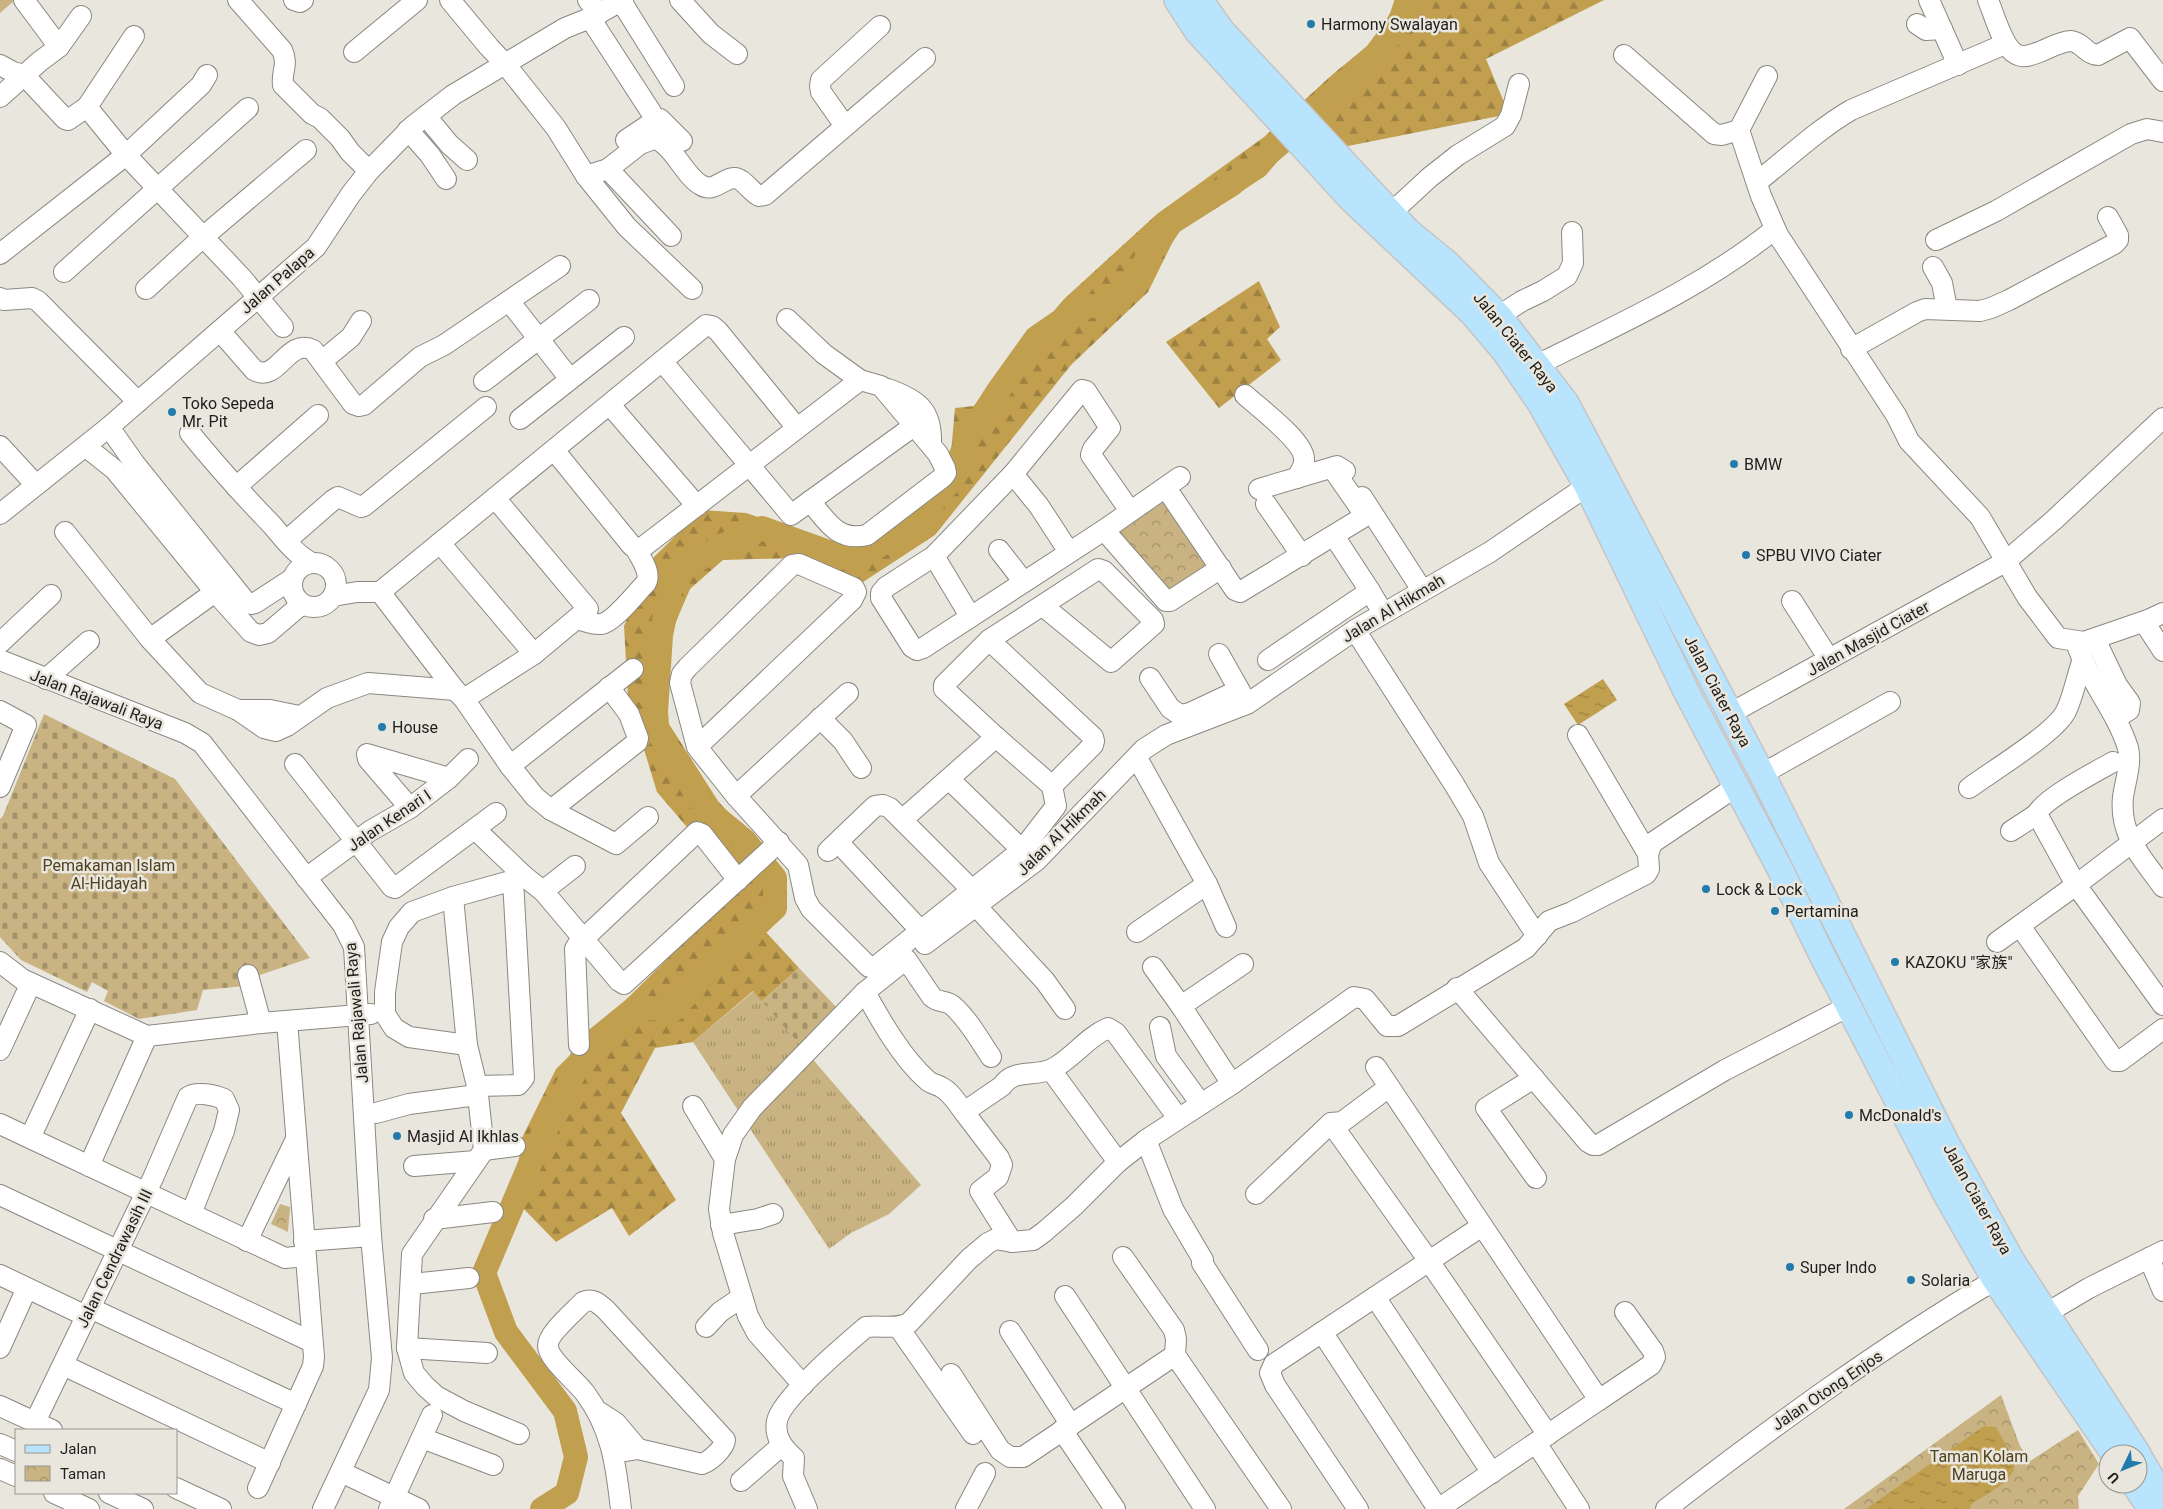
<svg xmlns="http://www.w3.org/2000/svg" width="2163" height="1509" viewBox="0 0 2163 1509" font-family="Roboto,'Noto Sans SC',sans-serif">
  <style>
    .grass { fill: url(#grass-tufts) }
    .forest { fill: url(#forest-firs) }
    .cemetery { fill: url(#cemetery-stones) }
    .park { fill: url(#park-crowns) }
    .garden { fill: #c9b382 }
    .water { fill: url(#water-ripples) }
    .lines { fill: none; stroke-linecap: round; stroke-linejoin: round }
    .river { stroke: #c09f4e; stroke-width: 24 }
    .minor-casing { stroke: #8b8881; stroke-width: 22 }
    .major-casing { stroke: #c5c4c4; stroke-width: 28 }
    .minor { stroke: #fff; stroke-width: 20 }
    .major { stroke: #b9e4fe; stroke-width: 25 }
    .poi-dot { fill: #227baa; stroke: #e9e6de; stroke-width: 2 }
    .labels { text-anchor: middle; stroke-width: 5; stroke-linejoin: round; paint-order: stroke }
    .poi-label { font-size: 16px; fill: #1f1e1b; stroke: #e9e6de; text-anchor: start }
    .street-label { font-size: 16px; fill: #1f1e1b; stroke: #e9e6de }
    .park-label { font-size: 16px; fill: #4f411e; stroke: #e9e6de }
  </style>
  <defs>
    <pattern id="grass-tufts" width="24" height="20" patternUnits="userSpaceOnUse" patternTransform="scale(1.25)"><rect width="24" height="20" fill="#c9b382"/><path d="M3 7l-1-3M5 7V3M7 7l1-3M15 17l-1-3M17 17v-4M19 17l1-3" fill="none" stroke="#a3916a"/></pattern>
    <pattern id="forest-firs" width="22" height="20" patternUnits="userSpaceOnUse" patternTransform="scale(1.25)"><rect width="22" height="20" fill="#c19f4e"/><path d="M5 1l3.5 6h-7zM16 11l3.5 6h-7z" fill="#9c8140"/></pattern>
    <pattern id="cemetery-stones" width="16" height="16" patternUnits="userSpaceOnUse" patternTransform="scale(1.25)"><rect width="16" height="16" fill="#c9b382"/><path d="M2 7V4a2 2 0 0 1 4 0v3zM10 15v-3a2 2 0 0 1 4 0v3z" fill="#a3916a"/></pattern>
    <pattern id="park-crowns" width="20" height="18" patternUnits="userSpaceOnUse" patternTransform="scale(1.25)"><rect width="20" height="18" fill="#c9b382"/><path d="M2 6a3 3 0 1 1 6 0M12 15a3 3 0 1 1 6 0" fill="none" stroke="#a3916a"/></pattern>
    <pattern id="water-ripples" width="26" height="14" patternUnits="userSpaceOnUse" patternTransform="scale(1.25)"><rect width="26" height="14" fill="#c09f4e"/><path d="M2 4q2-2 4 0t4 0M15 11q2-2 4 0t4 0" fill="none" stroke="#9b8140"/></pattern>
  </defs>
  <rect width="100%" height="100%" fill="#e9e6de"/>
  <polygon class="grass" points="754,991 921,1185 889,1214 851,1233 829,1249 693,1042"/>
  <g class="forest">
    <polygon points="1397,0 1604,0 1486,59 1509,114 1343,147 1322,124 1239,194 1177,233 1148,292 1071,365 935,535 860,584 794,558 723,560 690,589 663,652 669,724 718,801 779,870 783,906 764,930 799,968 762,1001 753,991 693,1042 655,1048 621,1113 676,1200 629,1236 612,1208 556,1242 517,1202 520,1142 556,1069 739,888 657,792 628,697 624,626 654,557 702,510 746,513 850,548 923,496 951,453 955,408 974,406 1064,299 1157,214 1264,137 1333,74 1376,39"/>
    <polygon points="1259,281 1280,327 1267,339 1281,360 1219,408 1166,342"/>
  </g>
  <g class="cemetery">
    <polygon points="44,714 175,779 310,958 254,977 256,985 203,990 197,1010 139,1019 104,1001 108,991 92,982 87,992 21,960 0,937 0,819 3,816"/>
    <polygon points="799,968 840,1011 800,1045 762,1001"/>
  </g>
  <g class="park">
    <polygon points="1170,485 1221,568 1170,601 1104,530"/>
    <polygon points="280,1204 290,1207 288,1232 271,1224"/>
    <polygon points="2001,1395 2020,1446 2030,1461 2078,1430 2099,1464 2078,1496 2079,1509 1844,1509"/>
  </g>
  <polygon class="garden" points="0,0 15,0 0,13"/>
  <g class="water">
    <polygon points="1603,679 1617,700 1578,725 1564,704"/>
    <path d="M1984 1426 1996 1427C2002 1438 2010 1450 2014 1462 2019 1479 1983 1496 1971 1504L1970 1509H1866Z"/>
  </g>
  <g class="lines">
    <polyline class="river" points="542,1509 567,1493 576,1457 565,1411 506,1332 484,1273 541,1138 588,1046 636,1007 673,1010 708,971 775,908 775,878 745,841 705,808 655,727 661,635 674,573 728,543 762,528 851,560 909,530 949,483 969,436 998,391 1036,338 1081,307 1114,304 1136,275 1171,223 1257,167 1280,140 1376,54 1400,22 1407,0"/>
    <g class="minor-casing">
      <g id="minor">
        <polyline points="24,0 59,47"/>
        <path d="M238 0 282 50C289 65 281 71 283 85L312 114 320 118 340 138 350 152 369 171"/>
        <polyline points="294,0 300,2 303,0"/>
        <polyline points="450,0 489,47 506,65 556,128 586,176 627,227 692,289"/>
        <polyline points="588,0 599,14"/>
        <polyline points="680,0 711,34 737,54"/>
        <polyline points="1929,0 1958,65"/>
        <path d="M1988 0C1994 14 2003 48 2016 54 2024 59 2034 54 2042 51 2051 47 2062 41 2071 41 2082 42 2087 55 2098 55L2130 38 2163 81"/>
        <polyline points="621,1 674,86"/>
        <polyline points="590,18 651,112"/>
        <polyline points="1917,24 1926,30 1942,29"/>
        <polyline points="354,52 417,0"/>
        <polyline points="1624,55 1714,134 1722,135 1739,130"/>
        <polyline points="0,65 13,72 24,75 65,119 68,120 87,107 126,155 241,277 283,327"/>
        <polyline points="1767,76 1739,130 1761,196 1778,235 1896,415 1909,441 1980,517 2027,597 2058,638 2084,642 2148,620 2163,613"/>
        <polyline points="0,97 39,62 59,47 81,16"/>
        <polyline points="87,107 134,36"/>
        <polyline points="426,116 449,144 467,160"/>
        <polyline points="845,126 821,92 820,86 821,80 880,26"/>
        <polyline points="408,130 430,155 446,179"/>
        <polyline points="626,140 656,120 660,119 682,141"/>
        <polyline points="608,169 671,236"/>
        <path d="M586 176 608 169 640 144 654 139C672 142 684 176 701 185 713 193 722 179 734 178 742 177 751 192 759 196L765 195 925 58"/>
        <path d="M1757 182C1788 158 1817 130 1851 110L2005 44"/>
        <polyline points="1391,213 1430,177 1458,155 1505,126 1511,115 1519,84"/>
        <polyline points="1936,240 1996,211 2131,134 2147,129 2163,132"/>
        <polyline points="0,254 126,155 201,85 207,75"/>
        <polyline points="1933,267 1942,283 1947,309"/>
        <polyline points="64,272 248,108"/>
        <polyline points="146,289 203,237 306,150"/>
        <polyline points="0,298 4,300 32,298 38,301 138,402"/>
        <polyline points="509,301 570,379"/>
        <polyline points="1499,316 1522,301 1543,291 1567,276 1573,263 1572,232"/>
        <path d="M787 319 824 354 860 380 881 386 938 454 945 468 946 473 943 477 867 535C837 542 827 521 810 501"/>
        <path d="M220 331 254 370C278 384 287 337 313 350L353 404 359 406 364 405 420 357 444 345 560 266"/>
        <polyline points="1851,349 1917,312 1925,309 1980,311 1991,308 2009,300 2114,244 2118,240 2118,235 2108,217"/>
        <polyline points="322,361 351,337 361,321"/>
        <polyline points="662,361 791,515 915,425"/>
        <path d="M1537 365C1619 324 1703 287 1775 229"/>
        <polyline points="484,381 589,300"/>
        <path d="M888 389C918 400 932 410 931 443"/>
        <path d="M1245 395C1259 408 1304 441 1304 459 1305 465 1300 472 1297 478"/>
        <polyline points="610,405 697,506"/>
        <polyline points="520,419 624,337"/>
        <polyline points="109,427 135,464 246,602 251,604 255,603 292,579"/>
        <path d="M190 433C216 465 243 495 272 525 284 539 294 553 310 562"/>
        <polyline points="0,446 36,485"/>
        <polyline points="86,447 115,470 215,592 251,632 259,635 268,633 302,604"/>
        <polyline points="554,450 632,546 638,549 643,547 860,380"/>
        <polyline points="1013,474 1039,506 1069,552"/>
        <polyline points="236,487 318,415"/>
        <polyline points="1166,488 1235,590 1240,592 1362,518 1363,514 1360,508 1335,472"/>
        <polyline points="1259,489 1337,466 1345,471"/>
        <polyline points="1362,497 1422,590"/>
        <polyline points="1266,504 1302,556"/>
        <polyline points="1130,511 1091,455 1093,449 1110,428 1086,391 1082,390 1013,474 934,556 886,587 881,593 881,598 912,647 917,650 923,648 1104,530 1180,477"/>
        <polyline points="0,514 109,427 316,247 351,194 369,171 413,126 453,95 565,28 590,18 623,0"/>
        <polyline points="1104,530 1166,601 1170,601 1221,568"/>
        <polyline points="65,532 150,639 200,693 238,710 264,728 276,731 287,726 327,698 368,683 455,690"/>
        <polyline points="1334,536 1370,591"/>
        <polyline points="286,541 333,500 338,497 361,507 364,506 486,407"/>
        <polyline points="440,543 534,654"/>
        <polyline points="999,550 1023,581"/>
        <polyline points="934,556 970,616"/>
        <circle cx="314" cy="585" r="22"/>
        <polyline points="380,592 455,690 464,699 510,766 535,797 551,810 616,844 648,817"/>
        <polyline points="333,596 357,592 380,592 706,325 712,326 718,331 797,428"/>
        <polyline points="1792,601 1829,659"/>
        <path d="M577 619C585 621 593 625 601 624 614 622 636 593 646 583 652 572 640 558 635 547"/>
        <polyline points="2144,622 2163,651"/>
        <polyline points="1355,630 1454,784 1473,816 1489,863 1537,936"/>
        <polyline points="150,639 215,592 224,583"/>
        <polyline points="2095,639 2117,685 2130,703 2129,710 2121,715"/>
        <polyline points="989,640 1093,737 1094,741 1093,745 1052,786"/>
        <path d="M2076 642C2088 680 2116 710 2128 748 2132 763 2125 782 2123 797 2119 836 2142 857 2163 887"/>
        <polyline points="0,643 51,595"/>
        <polyline points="1219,654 1246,702"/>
        <polyline points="0,660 185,733 202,743 343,925 354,947 371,1236 382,1358 379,1390 323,1509"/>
        <polyline points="1268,660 1370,591 1383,613"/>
        <polyline points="1150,678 1170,708 1180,715 1190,713 1239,690"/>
        <polyline points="46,679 89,641"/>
        <polyline points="464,699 534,654 588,609 495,498"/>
        <polyline points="238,710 270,710 299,716"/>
        <polyline points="0,711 26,725 0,787"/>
        <polyline points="1731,713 2005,562 2054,520 2163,418"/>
        <polyline points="820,718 843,741 861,768"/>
        <polyline points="697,747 852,600 856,592 854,588 799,564 792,565 688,667 682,674 680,683 697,747 736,796 798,865 805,898 811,909 869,967 875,967 1022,850 1056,806 1052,786 996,737 944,689 944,685 989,640 1098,569 1104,571 1153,620 1154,624 1111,662 1043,606"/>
        <polyline points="1137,758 1207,884 1226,927"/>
        <path d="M2113 762C2097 771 2043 799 2037 814L2076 885 2163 1005"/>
        <polyline points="295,764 392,887 395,888 496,813"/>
        <polyline points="510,766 633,669"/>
        <polyline points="1762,774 1890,702"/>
        <polyline points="949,779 1022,850"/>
        <path d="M1969 788C1992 771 2052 735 2065 713 2072 701 2077 676 2082 662"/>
        <polyline points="736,796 848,693"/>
        <polyline points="410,808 368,759 367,754 449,778"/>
        <polyline points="551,810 637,742 638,738 629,714 609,687"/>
        <polyline points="902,820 996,737"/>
        <polyline points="475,829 525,877"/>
        <polyline points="2011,831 2037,814"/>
        <polyline points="838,842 921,931"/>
        <polyline points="828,851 875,806 883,805 890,808 972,890"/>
        <polyline points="1648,854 1652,843 1737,786"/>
        <polyline points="306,878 370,831 410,808 449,778 468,759"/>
        <polyline points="543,891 575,866"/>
        <polyline points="453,897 467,1045 477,1086 484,1150 412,1254 407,1348 414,1373 425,1386 436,1396 464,1411 519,1434"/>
        <polyline points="977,907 1045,981 1065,1009"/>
        <polyline points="2020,926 2115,1061 2120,1061 2163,1029"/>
        <polyline points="1137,932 1207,884"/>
        <polyline points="1997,942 2076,885 2163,819"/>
        <polyline points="925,944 1036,861 1144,749 1166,735 1247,704 1355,630 1490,552 1587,486"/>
        <path d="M906 959 932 997C938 1003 947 1000 953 1006 969 1020 980 1041 991 1057"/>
        <polyline points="0,962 22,979 147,1036 261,1023 371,1014"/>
        <polyline points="1153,967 1181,1006 1232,1084"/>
        <polyline points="248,975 261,1023"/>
        <polyline points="1457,988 1588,1142 1593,1145 1598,1145 1725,1070 1849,1006"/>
        <path d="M865 992C881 1021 902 1058 927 1080 931 1084 936 1084 941 1087 951 1092 957 1103 964 1112"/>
        <polyline points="1181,1006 1243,964"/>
        <polyline points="1160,1027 1166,1056 1201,1104"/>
        <polyline points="467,1045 409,1037 394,1028 385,1014 385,992 392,942 399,927 412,912 453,897 525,877 543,891 619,981 624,984 779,842"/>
        <polyline points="579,1045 575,949 578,944 697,832 702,834 738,880"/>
        <polyline points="0,1050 31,983"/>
        <polyline points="1376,1067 1599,1400 1438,1509"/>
        <polyline points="1051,1070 1118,1162"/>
        <polyline points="1534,1078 1486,1108 1536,1178"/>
        <polyline points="477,1086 518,1085 524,1078 513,880"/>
        <polyline points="693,1106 725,1159"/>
        <polyline points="376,1113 409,1104 477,1095"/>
        <polyline points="1331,1123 1429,1261 1548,1435"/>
        <polyline points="0,1124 285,1258 305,1256"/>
        <polyline points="30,1138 90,1009"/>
        <polyline points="1146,1140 1173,1209 1203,1260 1202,1263 1258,1350"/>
        <polyline points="484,1150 515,1146"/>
        <polyline points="89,1166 147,1036"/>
        <polyline points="414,1166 476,1161"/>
        <polyline points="1256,1194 1331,1123 1342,1122 1389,1087"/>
        <polyline points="0,1195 312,1342"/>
        <polyline points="434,1219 493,1212"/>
        <polyline points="721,1225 758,1219 773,1214"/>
        <polyline points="247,1241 296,1139"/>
        <polyline points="304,1241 371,1236"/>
        <path d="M1012 1242 980 1191 998 1177 1002 1165 999 1158 964 1112 1002 1086C1014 1068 1036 1077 1052 1069 1072 1059 1087 1037 1108 1028L1116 1033 1178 1118"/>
        <polyline points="1123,1257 1174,1330 1176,1339 1175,1355 1281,1509"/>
        <polyline points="2149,1258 2163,1291"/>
        <polyline points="0,1275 86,1316"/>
        <polyline points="412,1284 469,1278"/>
        <polyline points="1065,1296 1205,1509"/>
        <polyline points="1375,1297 1492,1473"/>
        <polyline points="90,1308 296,1404"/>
        <polyline points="2045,1314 2089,1288 2163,1251"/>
        <polyline points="706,1327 720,1312 742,1297"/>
        <polyline points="899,1328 973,1434"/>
        <polyline points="1010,1331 1071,1425"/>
        <polyline points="1322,1332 1438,1509"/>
        <polyline points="0,1348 27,1288"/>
        <polyline points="407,1348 487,1353"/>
        <polyline points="63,1365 270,1463"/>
        <polyline points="951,1374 1000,1450 1010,1457 1023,1457 1175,1355"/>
        <polyline points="803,1385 757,1333 748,1316 723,1233 719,1209 725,1159 733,1135 752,1108 865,992 900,964"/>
        <polyline points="1599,1400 1651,1365 1655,1357 1653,1351 1625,1312"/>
        <polyline points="0,1406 52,1430"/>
        <polyline points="599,1412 616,1423 638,1449"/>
        <path d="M35 1422 153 1178 188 1097C196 1091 215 1095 224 1099L229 1110 224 1131 191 1214"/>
        <polyline points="1062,1430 1115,1509"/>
        <polyline points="422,1438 493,1465"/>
        <polyline points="1536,1443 1579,1509"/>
        <polyline points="0,1444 16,1451"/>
        <path d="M614 1453 638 1449 702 1464C710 1461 724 1449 725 1440L606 1310C598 1303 593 1298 583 1302 575 1311 547 1334 548 1346 548 1359 577 1382 585 1393 612 1429 616 1466 621 1509"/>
        <polyline points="0,1469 16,1476"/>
        <polyline points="341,1472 419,1509"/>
        <polyline points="741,1481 781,1446"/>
        <polyline points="176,1488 221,1509"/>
        <polyline points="258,1488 313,1366 314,1357 287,1021"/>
        <polyline points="54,1493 89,1509"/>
        <polyline points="109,1493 143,1509"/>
        <polyline points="389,1509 432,1415"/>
        <path d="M807 1509 793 1476 794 1458C783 1448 774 1437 777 1421 781 1399 846 1344 866 1327 881 1325 894 1330 909 1323L969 1259 988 1243 996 1239 1012 1242 1033 1240 1044 1232 1074 1206 1118 1162 1146 1140 1232 1084 1354 997 1365 999 1387 1026H1398L1526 948 1549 921 1572 912 1646 874 1649 869 1648 854 1578 735"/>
        <polyline points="966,1509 985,1473"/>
        <polyline points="1358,1509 1275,1385 1270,1373 1274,1364 1482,1226"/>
        <path d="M1666 1509C1772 1427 1880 1348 1995 1280"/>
      </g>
    </g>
    <g class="major-casing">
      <g id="major">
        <polyline points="1177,0 1197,31 1351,199 1472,313 1505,352 1540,403 1587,486 1686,691 1780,869 1823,957 1947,1196 1995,1280 2114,1454"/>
        <polyline points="1200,0 1222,31 1391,213 1409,232 1448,264 1499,316 1566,403 1762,774 1947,1144 2012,1261 2138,1454"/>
        <polyline points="2138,1455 2163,1497"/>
        <polyline points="2134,1484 2151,1509"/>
      </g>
    </g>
    <use href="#minor" class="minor"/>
    <use href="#major" class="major"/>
  </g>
  <g class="poi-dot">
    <circle cx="1311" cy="24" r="5"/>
    <circle cx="172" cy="412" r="5"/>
    <circle cx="1734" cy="464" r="5"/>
    <circle cx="1746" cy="555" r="5"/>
    <circle cx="382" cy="727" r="5"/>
    <circle cx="1706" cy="889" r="5"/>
    <circle cx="1775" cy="911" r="5"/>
    <circle cx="1895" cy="962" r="5"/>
    <circle cx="1849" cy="1115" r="5"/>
    <circle cx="397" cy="1136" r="5"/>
    <circle cx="1790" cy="1267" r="5"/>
    <circle cx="1911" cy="1280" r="5"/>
  </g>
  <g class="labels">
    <g class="poi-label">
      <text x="1321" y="30">Harmony Swalayan</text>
      <text x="182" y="409">Toko Sepeda<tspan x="182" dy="18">Mr. Pit</tspan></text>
      <text x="1744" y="470">BMW</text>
      <text x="1756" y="561">SPBU VIVO Ciater</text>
      <text x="392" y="733">House</text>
      <text x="1716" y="895">Lock &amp; Lock</text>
      <text x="1785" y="917">Pertamina</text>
      <text x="1905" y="968">KAZOKU "家族"</text>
      <text x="1859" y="1121">McDonald's</text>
      <text x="407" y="1142">Masjid Al Ikhlas</text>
      <text x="1800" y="1273">Super Indo</text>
      <text x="1921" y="1286">Solaria</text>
    </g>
    <g class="street-label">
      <text transform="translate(277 280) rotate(-41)" y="6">Jalan Palapa</text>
      <text transform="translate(1516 342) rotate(51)" y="6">Jalan Ciater Raya</text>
      <text transform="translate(1393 608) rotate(-31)" y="6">Jalan Al Hikmah</text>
      <text transform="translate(1868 638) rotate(-29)" y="6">Jalan Masjid Ciater</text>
      <text transform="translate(1718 691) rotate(62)" y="6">Jalan Ciater Raya</text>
      <text transform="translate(97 699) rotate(21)" y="6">Jalan Rajawali Raya</text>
      <text transform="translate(389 820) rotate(-34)" y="6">Jalan Kenari I</text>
      <text transform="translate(1061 832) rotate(-44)" y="6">Jalan Al Hikmah</text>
      <text transform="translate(356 1013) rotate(-95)" y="6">Jalan Rajawali Raya</text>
      <text transform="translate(1978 1199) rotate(61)" y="6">Jalan Ciater Raya</text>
      <text transform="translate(114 1258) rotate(-64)" y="6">Jalan Cendrawasih III</text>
      <text transform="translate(1827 1390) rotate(-34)" y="6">Jalan Otong Enjos</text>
    </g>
    <g class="park-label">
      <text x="109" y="871">Pemakaman Islam<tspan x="109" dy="18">Al-Hidayah</tspan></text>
      <text x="1979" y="1462">Taman Kolam<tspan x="1979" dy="18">Maruga</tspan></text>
    </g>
  </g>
  <rect x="15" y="1429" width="162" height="65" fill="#e9e6de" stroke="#989690"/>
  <rect x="25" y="1445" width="25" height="8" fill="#b9e4fe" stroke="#989690"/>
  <text x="60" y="1454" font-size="15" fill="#1f1e1b">Jalan</text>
  <rect x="25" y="1466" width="25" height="15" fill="url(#park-crowns)" stroke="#989690"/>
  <text x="60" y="1479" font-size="15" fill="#1f1e1b">Taman</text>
  <g transform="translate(2123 1469) rotate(227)"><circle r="24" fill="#e9e6de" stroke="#989690"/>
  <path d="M0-4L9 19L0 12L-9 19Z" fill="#227baa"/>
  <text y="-8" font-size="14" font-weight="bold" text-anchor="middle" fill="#1f1e1b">U</text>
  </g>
</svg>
